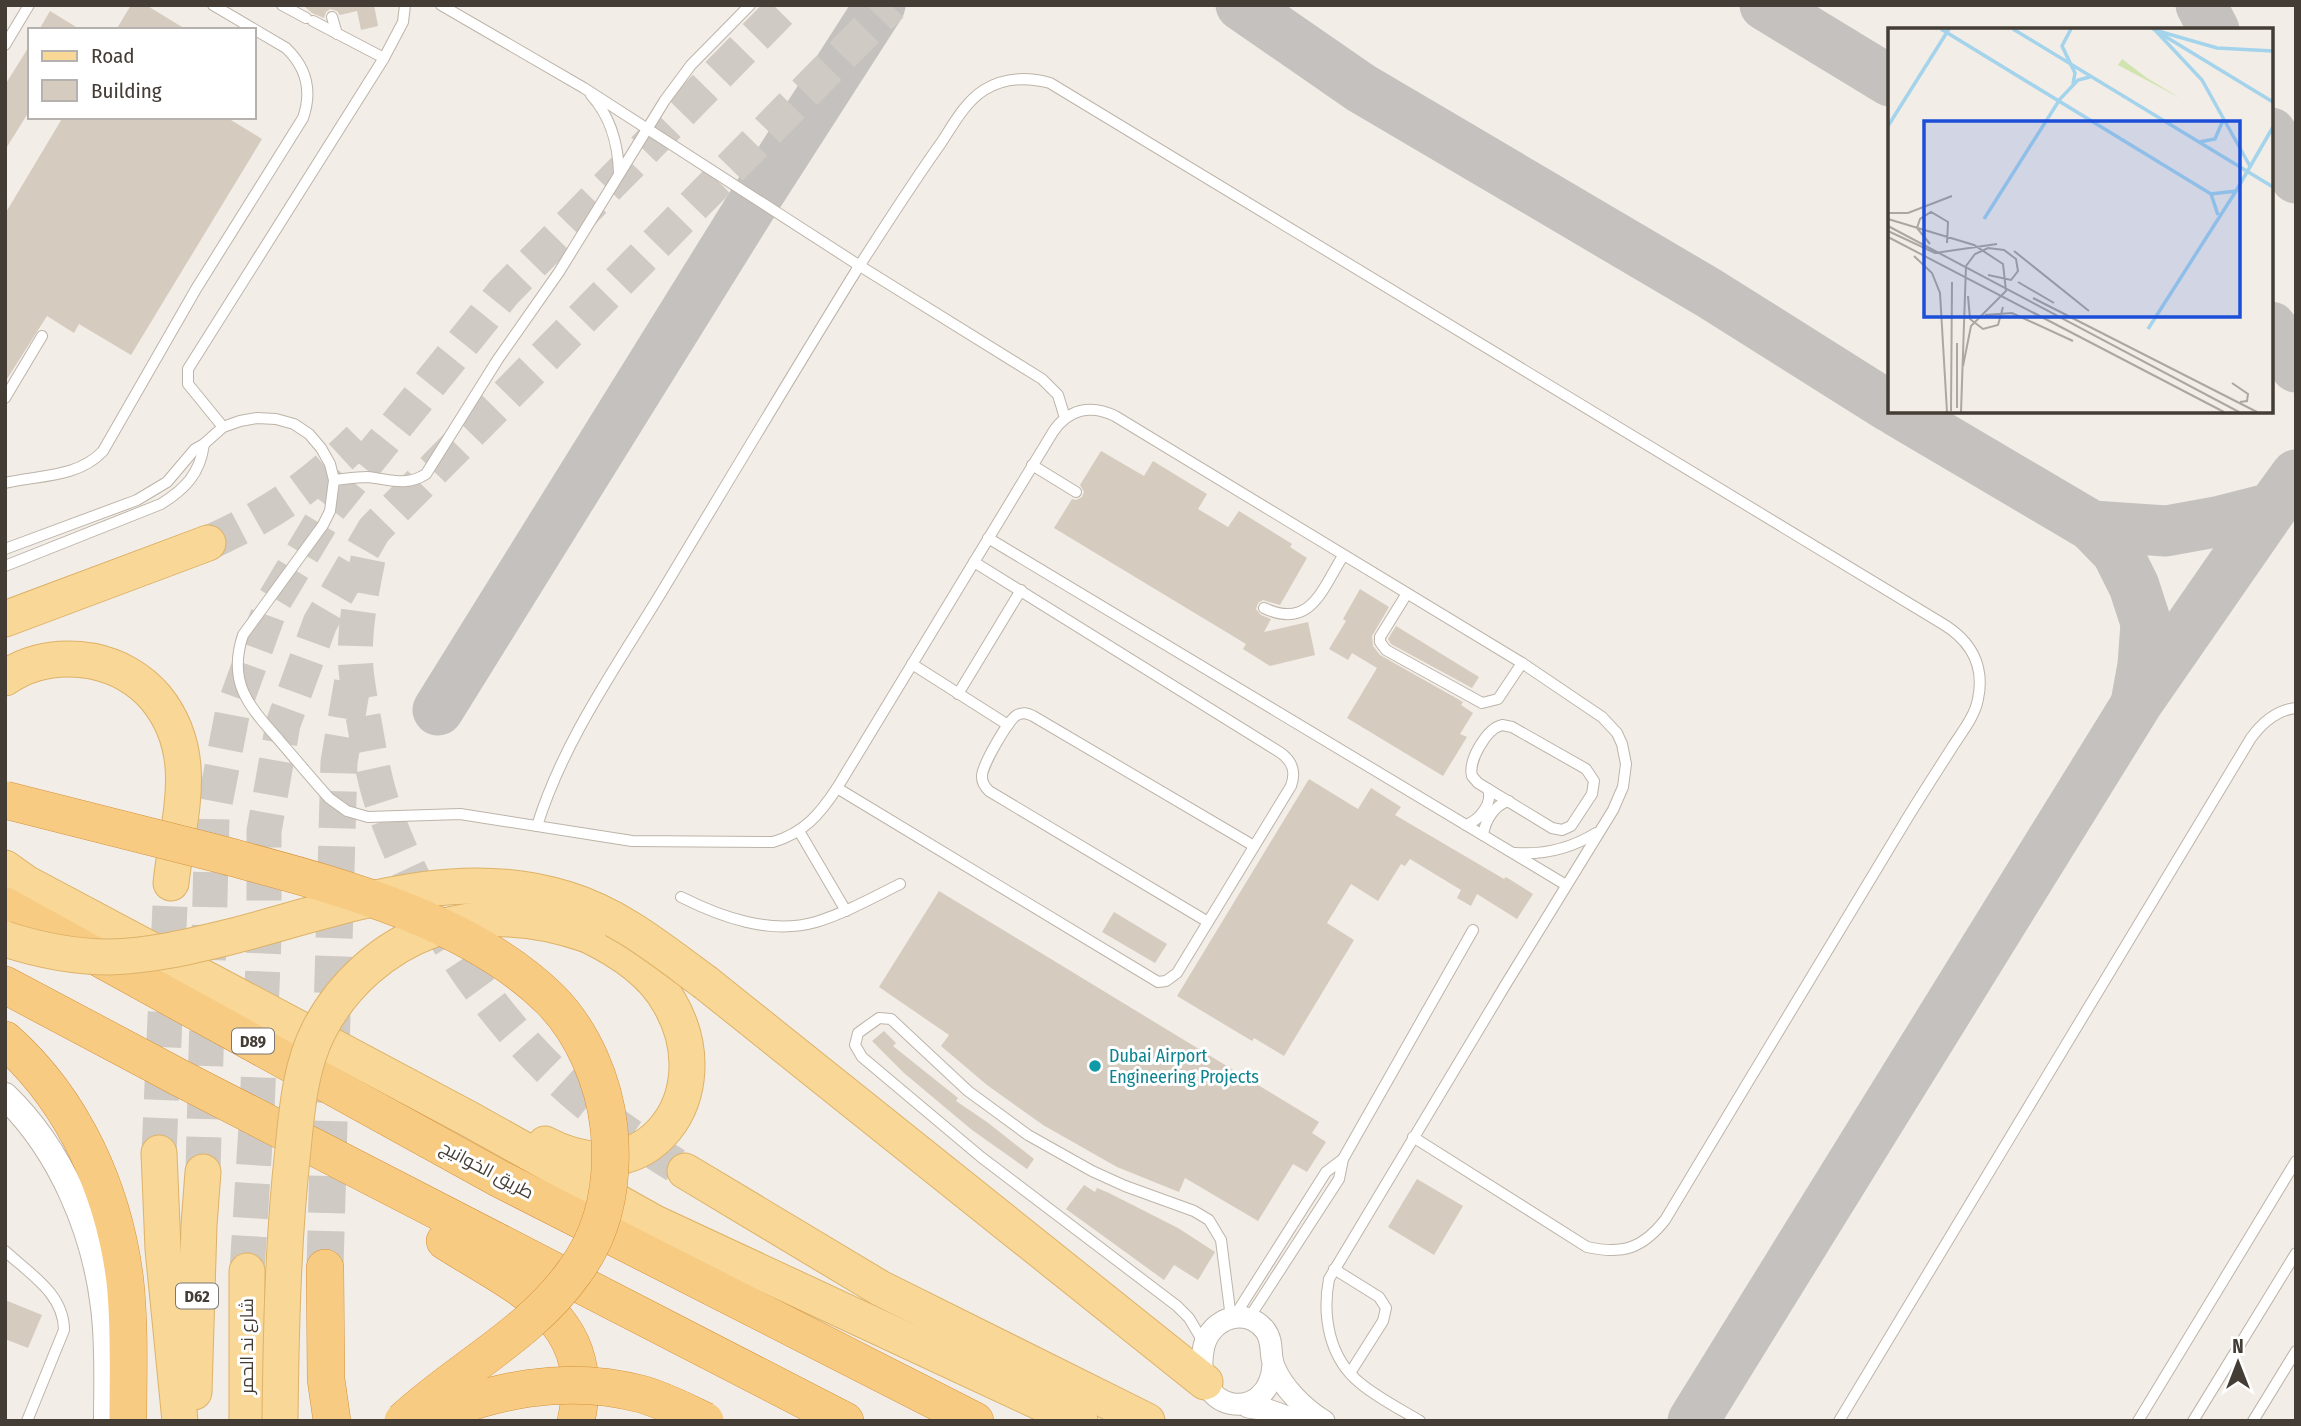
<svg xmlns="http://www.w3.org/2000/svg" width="2301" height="1426" viewBox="0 0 2301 1426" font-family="'Fira Sans Condensed',Cairo,sans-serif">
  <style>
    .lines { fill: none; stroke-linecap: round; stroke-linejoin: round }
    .taxiway { stroke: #c4c1be; stroke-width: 51 }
    .building { fill: #d6cbbf }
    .primary-tunnel { stroke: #cfcac3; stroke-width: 35; stroke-dasharray: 35 18; stroke-linecap: butt }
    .trunk-tunnel { stroke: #cfcac3; stroke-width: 37; stroke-dasharray: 37 18; stroke-linecap: butt }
    .service-casing { stroke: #bdb4a9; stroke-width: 12 }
    .minor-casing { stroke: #bdb4a9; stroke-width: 23 }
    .tertiary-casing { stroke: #bdb4a9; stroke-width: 28 }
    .primary-casing { stroke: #ddb268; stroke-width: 37 }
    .trunk-casing { stroke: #d5933c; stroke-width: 38 }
    .service { stroke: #fff; stroke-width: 10 }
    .minor { stroke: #fff; stroke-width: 21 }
    .tertiary { stroke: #fff; stroke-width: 26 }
    .primary { stroke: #f9d797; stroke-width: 35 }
    .trunk { stroke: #f8cb82; stroke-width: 37 }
    .primary-bridge-casing { stroke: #ddb268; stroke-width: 37; stroke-linecap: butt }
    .trunk-bridge-casing { stroke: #d5933c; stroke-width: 38; stroke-linecap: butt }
    .primary-bridge { stroke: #f9d797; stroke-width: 35 }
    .trunk-bridge { stroke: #f8cb82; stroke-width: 37 }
    .culture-dot { fill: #0f9aa8; stroke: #fff; stroke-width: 2.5 }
    .labels { text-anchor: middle; stroke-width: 6; stroke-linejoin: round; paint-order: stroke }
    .shield { fill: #fff; stroke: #7c7772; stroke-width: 2 }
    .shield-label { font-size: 16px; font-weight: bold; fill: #443d35 }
    .culture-label { font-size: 18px; fill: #0d838f; stroke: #fff; text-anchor: start }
    .street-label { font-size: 18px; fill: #443d35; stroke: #fff }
    .inset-river { fill: none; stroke: #a4d3ec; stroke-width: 3.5 }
    .inset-road { fill: none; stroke: #aca79f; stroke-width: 2 }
    .view { fill: #1d4ed8; fill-opacity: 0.15; stroke: #1d4ed8; stroke-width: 3.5 }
    .inset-edge { fill: none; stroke: #443d35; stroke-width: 3.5 }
  </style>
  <rect width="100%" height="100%" fill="#f2ede6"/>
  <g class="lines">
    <g class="taxiway">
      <polyline points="1241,5 1361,88 1709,293 1890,407"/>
      <polyline points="1765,5 1890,81"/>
      <polyline points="2201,5 2214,30"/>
      <polyline points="2271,133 2296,178"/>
      <polyline points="2271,327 2284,343 2296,367"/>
      <polyline points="1897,411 2092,526 2166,531 2221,521 2272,508 2296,475"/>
      <polyline points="2091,525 2117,552 2134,586 2146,623 2143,665 2137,698"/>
      <polyline points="438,710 756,198 880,5"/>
      <polyline points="1693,1421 2137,703 2272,508"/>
    </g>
  </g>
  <g class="building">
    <polygon points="131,5 146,5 187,30 116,30"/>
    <polygon points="303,5 374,5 378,26 361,30 357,11 340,15 337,11 330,9 326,12 324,18 312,13"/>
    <polygon points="50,11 81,30 39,30"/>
    <polygon points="30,45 30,110 5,150 5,85"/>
    <polygon points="63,117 226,117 262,139 131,355 79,324 74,333 47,316 5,382 5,214"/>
    <polygon points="1101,451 1144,476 1153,461 1207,494 1198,509 1228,527 1239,511 1292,544 1290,547 1307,558 1280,605 1263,600 1258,603 1256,609 1261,615 1271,619 1264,632 1308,622 1315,655 1270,666 1243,649 1246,644 1054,528 1072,499 1076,500 1082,497 1084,492 1080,485"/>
    <polygon points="1360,589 1389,607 1372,636 1373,646 1380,655 1463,702 1461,705 1473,713 1460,734 1467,737 1443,776 1347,718 1377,668 1352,653 1348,660 1329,649 1346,621 1343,619"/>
    <polygon points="1396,626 1479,677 1472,688 1391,644 1388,639"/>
    <polygon points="1309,779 1358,809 1371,788 1401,807 1395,815 1504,879 1506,877 1533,894 1517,919 1477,894 1471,906 1457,898 1461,890 1410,859 1405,866 1401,864 1378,901 1351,884 1327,923 1354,940 1284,1056 1254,1038 1252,1041 1177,996"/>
    <polygon points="939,891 1319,1122 1312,1133 1326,1142 1307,1172 1293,1164 1258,1221 1185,1178 1179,1192 1117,1167 1043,1125 987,1085 941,1046 949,1035 879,987"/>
    <polygon points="1114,912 1167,944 1155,963 1102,932"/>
    <polygon points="884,1031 896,1043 893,1046 958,1098 956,1101 987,1122 1034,1159 1027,1169 972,1130 904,1073 872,1041"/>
    <polygon points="1417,1179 1463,1206 1434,1255 1388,1227"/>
    <polygon points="1084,1185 1095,1192 1097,1188 1109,1193 1178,1228 1215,1252 1198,1280 1174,1265 1164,1280 1066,1209"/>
    <polygon points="5,1300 42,1315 28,1348 5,1339"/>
  </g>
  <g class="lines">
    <g class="primary-tunnel">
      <path d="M208 543C270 515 311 487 359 439"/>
      <path d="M368 559C361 594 353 632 356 669 357 683 360 697 362 710 368 743 373 778 384 809 421 914 492 1022 577 1095 611 1124 647 1148 685 1171"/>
      <polyline points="159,1153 171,883"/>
      <polyline points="203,1172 212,819 233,710 271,606 329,509 504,292 786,5"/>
      <polyline points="247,1271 257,1111 264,938 264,831 283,724 320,623 374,530 891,5"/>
    </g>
    <polyline class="trunk-tunnel" points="325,1268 339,762 355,668"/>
    <g class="service-casing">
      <g id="service">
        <polyline points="282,5 306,18"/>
        <polyline points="441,5 584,88 860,266 1042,379 1058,395 1065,418"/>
        <polyline points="332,17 337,34"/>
        <polyline points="313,21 384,58"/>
        <polyline points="5,45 29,5"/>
        <path d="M591 95C611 117 618 143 619 173"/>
        <polyline points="5,398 42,336"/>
        <polyline points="223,427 188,384 188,369 384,58 403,22 405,5"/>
        <polyline points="1032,465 1076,492"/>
        <path d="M334 480C345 479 356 477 367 477 389 479 406 487 426 474L498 359 559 272 665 100 691 65 750 5"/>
        <path d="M5 483C38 475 78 478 103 451L196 289 303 118C312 92 307 68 286 48L213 5"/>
        <polyline points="988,538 1566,885"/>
        <path d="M5 549 137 500 167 482 195 449 204 444 223 427 240 421 257 418 276 419 294 424 309 434 321 448 330 464 334 480 330 511 323 525 243 635C227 683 249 706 279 740 296 760 312 779 329 798L347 811 368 817 460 814 632 841 773 842C804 833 820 814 837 788L1053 432C1068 409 1091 404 1115 416L1522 663 1602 717 1617 733 1622 744 1626 764 1623 787 1613 810 1506 984 1329 1279C1322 1316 1329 1358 1360 1383 1378 1398 1400 1409 1420 1421"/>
        <path d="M5 566 161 504C185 489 200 474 204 444"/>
        <polyline points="1406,595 1380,637 1380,642 1386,650 1482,703 1498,699 1522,663"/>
        <path d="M1264 608C1311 630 1322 589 1343 556"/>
        <polyline points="912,664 1008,725"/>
        <polyline points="958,694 1021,590"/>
        <path d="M1502 725 1512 727 1586 769 1594 781 1592 794 1571 826 1562 830 1552 828 1478 783 1472 776C1468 761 1486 729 1502 725Z"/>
        <path d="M837 788 1158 982 1166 981 1177 973 1291 786C1296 772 1293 762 1281 753L974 562"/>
        <path d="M1466 825C1480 820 1493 803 1488 789"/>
        <path d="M537 826C563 742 616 667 661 593 726 485 790 378 856 271 884 228 911 185 941 143 953 125 965 102 984 90 1005 77 1028 77 1050 83L1943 624C1971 641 1985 666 1978 699 1975 716 1962 732 1953 746 1936 773 1918 800 1902 827 1822 958 1744 1089 1665 1220 1643 1248 1623 1255 1587 1247L1413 1137"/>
        <polyline points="799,831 846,911"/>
        <path d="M1483 835C1485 821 1494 805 1509 801"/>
        <path d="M1515 853C1544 855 1570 849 1596 833"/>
        <path d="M681 897C721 917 770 935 816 922 845 913 872 898 900 884"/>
        <path d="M1208 922 989 791C985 787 982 783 982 777 981 767 1008 720 1017 715 1023 712 1027 713 1033 716L1254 846"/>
        <path d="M5 1251C30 1274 64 1294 64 1330L27 1421"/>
        <polyline points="1334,1269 1379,1297 1386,1308 1383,1321 1350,1373"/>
        <polyline points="1234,1317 1326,1172 1343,1159"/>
        <polyline points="1249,1318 1339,1179 1343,1159 1473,930"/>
        <polyline points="1205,1345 1189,1318 1177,1306 981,1157 862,1057 855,1045 858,1033 879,1018 891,1019 968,1091 1028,1135 1092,1171 1125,1186 1194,1211 1209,1220 1221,1240 1231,1318"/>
        <path d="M1839 1421 2251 738C2262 723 2276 710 2296 708"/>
        <polyline points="2138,1421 2296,1161"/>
        <polyline points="2193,1421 2296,1253"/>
        <polyline points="2253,1421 2296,1351"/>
      </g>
    </g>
    <g class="minor-casing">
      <g id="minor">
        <path d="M1273 1365C1269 1426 1188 1413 1204 1346 1211 1318 1246 1306 1265 1330 1274 1342 1269 1354 1274 1366 1282 1387 1304 1409 1324 1421"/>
        <polyline points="1248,1407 1268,1410 1299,1421"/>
      </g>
    </g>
    <g class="tertiary-casing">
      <path id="tertiary" d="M5 1096C61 1150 95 1231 104 1307 109 1345 107 1383 107 1421"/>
    </g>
    <g class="primary-casing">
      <g id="primary">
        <polyline points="5,619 208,543"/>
        <path d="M5 678C31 660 62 656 92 661 117 666 140 679 156 698 202 755 178 817 171 883"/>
        <polyline points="5,868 26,883 471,1120 653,1222 1080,1421"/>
        <polyline points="706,983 1205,1382"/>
        <path d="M545 1144C648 1199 723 1093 669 1002 652 971 619 950 588 935"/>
        <polyline points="159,1153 163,1249 180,1421"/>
        <polyline points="685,1171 880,1288 1147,1421"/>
        <polyline points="247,1271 247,1421"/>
        <polyline points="194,1392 199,1225 203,1172"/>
      </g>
    </g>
    <g class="trunk-casing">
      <g id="trunk">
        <polyline points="5,906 500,1179 975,1421"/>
        <polyline points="5,985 180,1078 845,1421"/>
        <path d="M5 1040C74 1101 114 1191 125 1281 130 1327 128 1375 128 1421"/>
        <path d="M445 1241C515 1286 600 1317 576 1421"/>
        <polyline points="325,1268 326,1379 332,1421"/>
      </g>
    </g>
    <use href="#service" class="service"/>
    <use href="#minor" class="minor"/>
    <use href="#tertiary" class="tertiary"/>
    <use href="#primary" class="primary"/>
    <use href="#trunk" class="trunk"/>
    <g class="primary-bridge-casing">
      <g id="primary-bridge">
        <path d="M5 939C39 950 73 957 109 957 150 956 189 947 229 937 339 909 452 863 566 899 619 915 661 950 706 983"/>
        <path d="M280 1421C281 1330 283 1239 293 1149 297 1110 300 1067 319 1030 342 985 384 947 432 930 484 912 537 917 588 935"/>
      </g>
    </g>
    <g class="trunk-bridge-casing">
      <g id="trunk-bridge">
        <path d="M5 800C79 818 153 837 227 856 334 885 469 919 550 999 583 1032 604 1082 609 1128 614 1179 606 1229 575 1271 531 1334 459 1369 403 1421"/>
        <path d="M422 1420C493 1390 565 1374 641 1394 663 1400 684 1411 705 1421"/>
      </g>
    </g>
    <use href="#primary-bridge" class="primary-bridge"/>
    <use href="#trunk-bridge" class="trunk-bridge"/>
  </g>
  <circle class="culture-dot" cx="1095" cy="1066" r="7"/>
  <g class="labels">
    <g class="shield">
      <rect x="232" y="1028.5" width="42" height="25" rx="5"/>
      <rect x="176" y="1283.5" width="42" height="25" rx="5"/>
    </g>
    <g class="shield-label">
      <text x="253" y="1047">D89</text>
      <text x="197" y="1302">D62</text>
    </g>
    <g class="culture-label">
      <text x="1109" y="1062">Dubai Airport<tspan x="1109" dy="21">Engineering Projects</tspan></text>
    </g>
    <g class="street-label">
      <text transform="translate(487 1170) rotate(28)" y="6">طريق الخوانيج</text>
      <text transform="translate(247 1346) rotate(-90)" y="6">شارع ند الحمر</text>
    </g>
  </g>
  <g transform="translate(1888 28)">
    <rect width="385" height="385" fill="#f2ede6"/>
    <path d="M234 31 259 50 292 70 230 37Z" fill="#d0e4b0"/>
    <path class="inset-river" d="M53 1 323 166 348 163 385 99M125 1 385 159M183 1 174 18 187 45 185 56M265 1 385 74M266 1 314 52 363 140M270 3 329 20 385 23M0 98 61 1M311 114 327 111 336 90M323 166 330 187M96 191 172 71 190 52 202 49M260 301 348 163"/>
    <path class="inset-road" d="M0 185H20L64 168M0 191 86 217 115 236 118 263 83 298 75 338M0 198 351 384M0 203 47 225 109 216M0 209 336 384M42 216 29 200 32 191 43 184 60 194 59 215M126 223 201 283M26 228 44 245 52 265 59 384M130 254 166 275M80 268 82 291 95 301 110 297 115 279M145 270 369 384M97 287 124 285 185 313M344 355 360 366 359 373 352 374M69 380V315M63 383 64 254M73 384 78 238 87 226 100 220 116 222 128 231 130 243 123 252 100 247"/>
    <path class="view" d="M36 93H352V289H36Z"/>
    <rect width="385" height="385" class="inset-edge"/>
  </g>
  <rect width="2301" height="1426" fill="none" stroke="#443d35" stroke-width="14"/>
  <rect x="28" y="28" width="228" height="91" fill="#ffffff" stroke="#b4b1ae" stroke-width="2"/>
  <rect x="42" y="51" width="35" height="10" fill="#f9d797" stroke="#b4b1ae" stroke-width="2"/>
  <text x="91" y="63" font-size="21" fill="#443d35">Road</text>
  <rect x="42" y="80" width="35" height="21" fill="#d6cbbf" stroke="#b4b1ae" stroke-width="2"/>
  <text x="91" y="98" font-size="21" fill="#443d35">Building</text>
  <g transform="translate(2238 1363)" stroke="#ffffff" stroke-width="5" paint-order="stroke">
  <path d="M0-5L12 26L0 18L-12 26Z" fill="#443d35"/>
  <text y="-10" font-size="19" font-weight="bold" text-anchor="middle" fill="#443d35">N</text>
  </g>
</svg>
